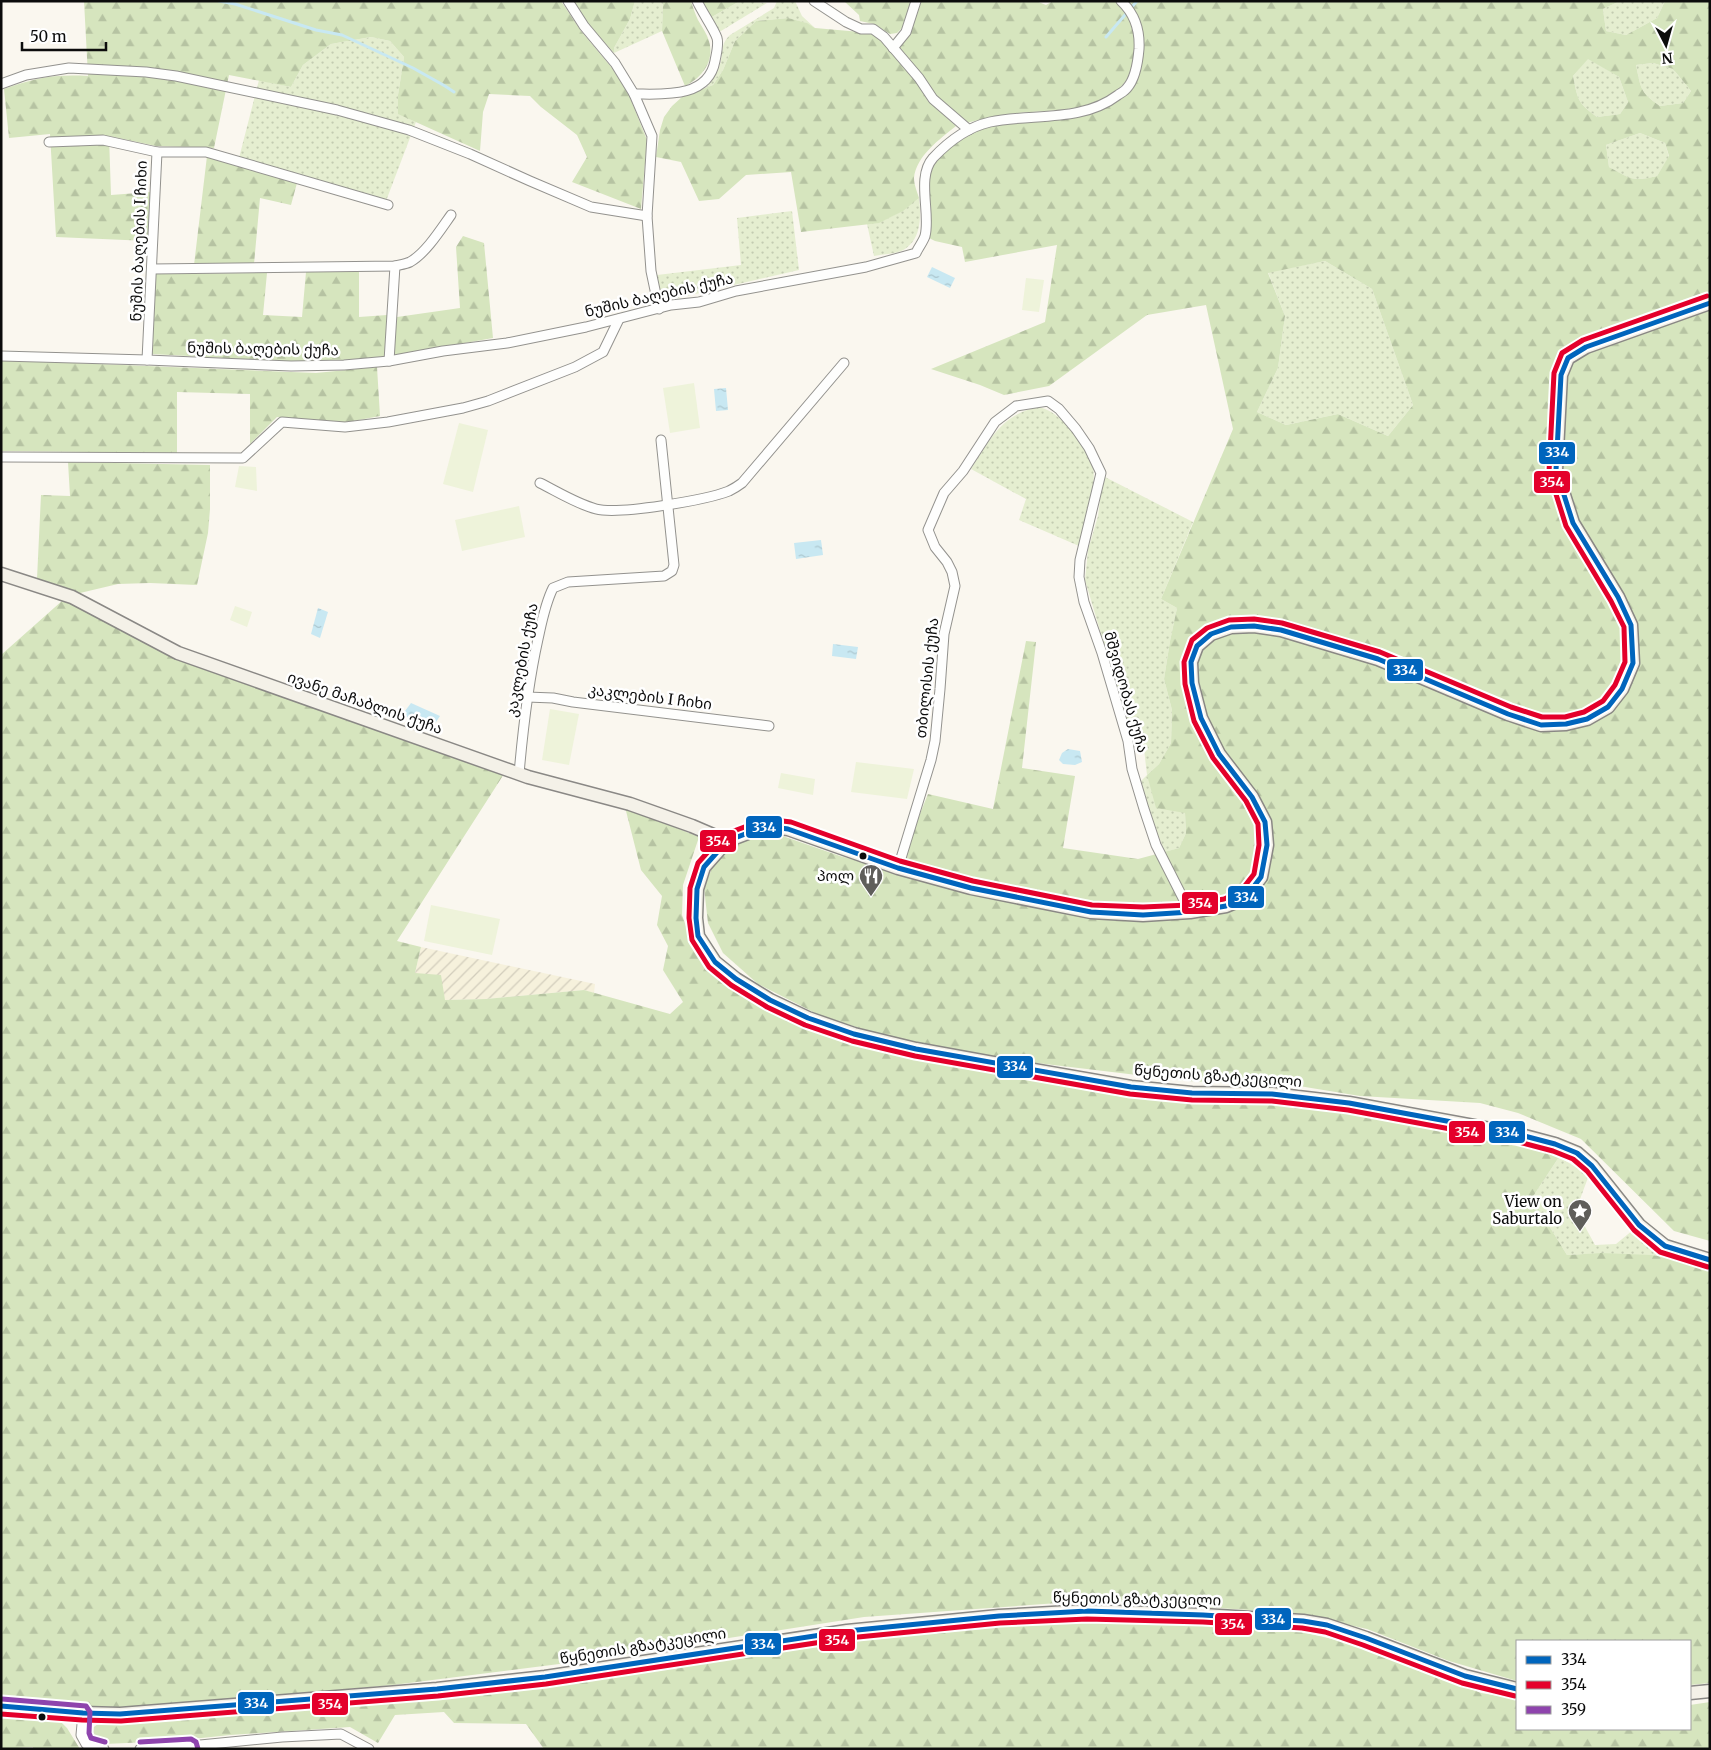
<svg xmlns="http://www.w3.org/2000/svg" width="1711" height="1750" viewBox="0 0 1711 1750" font-family="Merriweather,'Noto Sans Georgian',serif">
  <style>
    .farmland { fill: url(#farmland-furrows) }
    .grass { fill: url(#grass-dots) }
    .forest { fill: url(#forest-firs); fill-rule: evenodd }
    .pitch { fill: #eef3da }
    .water { fill: url(#water-ripples) }
    .lines { fill: none; stroke-linecap: round; stroke-linejoin: round }
    .stream { stroke: #c8e8f2; stroke-width: 3 }
    .street-casing { stroke: #93928e; stroke-width: 11 }
    .secondary-casing { stroke: #8a8885; stroke-width: 15 }
    .street { stroke: #fefefd; stroke-width: 9 }
    .secondary { stroke: #f4f1e8; stroke-width: 12 }
    .bus-1-casing { stroke: #fff; stroke-width: 9 }
    .bus-2-casing { stroke: #fff; stroke-width: 9 }
    .bus-3-casing { stroke: #fff; stroke-width: 9 }
    .bus-1 { stroke: #0065bd; stroke-width: 5 }
    .bus-2 { stroke: #e4002b; stroke-width: 5 }
    .bus-3 { stroke: #8e44ad; stroke-width: 5 }
    .bus-dot { fill: #0c0c0c; stroke: #fff; stroke-width: 2 }
    .labels { text-anchor: middle; stroke-width: 5; stroke-linejoin: round; paint-order: stroke }
    .street-label { font-size: 15px; fill: #0c0c0c; stroke: #fff }
    .poi-label { font-size: 15px; fill: #0c0c0c; stroke: #fff; text-anchor: end }
    .line-badge { stroke: #fff; stroke-width: 2 }
    .badge-label { font-size: 14px; text-anchor: middle; font-weight: bold; fill: #fff }
  </style>
  <defs>
    <pattern id="farmland-furrows" width="10" height="10" patternUnits="userSpaceOnUse" patternTransform="scale(1.25)"><rect width="10" height="10" fill="#f6f1dc"/><path d="M-1 1l2-2M0 10L10 0M9 11l2-2" fill="none" stroke="#d2cdbc"/></pattern>
    <pattern id="grass-dots" width="8" height="8" patternUnits="userSpaceOnUse" patternTransform="scale(1.25)"><rect width="8" height="8" fill="#e5eed0"/><path d="M2 2h.1M6 6h.1" fill="none" stroke="#c3cbb1" stroke-width="1.8" stroke-linecap="round"/></pattern>
    <pattern id="forest-firs" width="22" height="20" patternUnits="userSpaceOnUse" patternTransform="scale(1.25)"><rect width="22" height="20" fill="#d6e5be"/><path d="M5 1l3.5 6h-7zM16 11l3.5 6h-7z" fill="#b6c3a2"/></pattern>
    <pattern id="water-ripples" width="26" height="14" patternUnits="userSpaceOnUse" patternTransform="scale(1.25)"><rect width="26" height="14" fill="#c8e8f2"/><path d="M2 4q2-2 4 0t4 0M15 11q2-2 4 0t4 0" fill="none" stroke="#abc6ce"/></pattern>
  </defs>
  <rect width="100%" height="100%" fill="#faf7ef"/>
  <polygon class="farmland" points="421,947 595,984 594,993 584,990 486,999 445,1000 415,973"/>
  <g class="grass">
    <polygon points="635,1 663,1 662,31 614,53 614,48 630,19"/>
    <polygon points="740,1 767,3 721,31 716,31 710,18"/>
    <path d="M777 1H795L802 16 815 28 806 23 788 18 756 21 735 41 723 70 713 85 706 88C711 81 716 75 719 68 724 55 719 45 730 35L774 8Z"/>
    <polygon points="1620,1 1665,1 1657,18 1626,35 1606,31 1603,9"/>
    <polygon points="371,37 390,41 404,57 398,95 398,113 416,122 386,201 239,158 259,80 291,87 303,65 331,44"/>
    <path d="M1588 58 1619 77 1628 102 1620 114 1597 117C1577 102 1578 100 1573 76Z"/>
    <path d="M1653 63 1673 69 1691 91 1683 103 1660 106C1640 92 1641 89 1636 65Z"/>
    <path d="M1640 133 1665 143 1669 157 1657 176C1632 182 1630 179 1609 167L1606 145Z"/>
    <path d="M919 198C921 215 922 238 905 249 897 254 883 254 874 256L867 224C888 222 903 210 919 198Z"/>
    <polygon points="792,211 799,270 661,302 657,275 741,265 737,218"/>
    <polygon points="1325,261 1372,289 1413,405 1388,436 1338,414 1286,425 1257,412 1278,368 1285,316 1268,272"/>
    <path d="M1039 407C1054 411 1064 421 1074 434 1082 444 1089 454 1093 467 1097 485 1084 528 1079 546L1019 520 1026 499 971 469C990 440 1001 414 1039 407Z"/>
    <polygon points="1103,476 1193,522 1161,599 1177,608 1170,641 1164,679 1172,710 1171,743 1159,764 1147,775 1185,813 1186,833 1179,848 1165,852 1147,808 1141,781 1147,775 1144,749 1133,742 1085,580 1088,550 1098,516"/>
    <path d="M1559 1157 1589 1175 1576 1210 1595 1245 1616 1244 1633 1230 1662 1250 1692 1262C1649 1255 1610 1252 1567 1255L1532 1198Z"/>
  </g>
  <g class="forest">
    <path d="M84 1H561L581 31 612 68 629 95 647 140 641 209 572 182 587 157 577 135 541 107 530 96 489 94 483 112 480 151 398 114V95L404 57 390 41 371 37 331 44 303 65 291 87 229 75 214 148 156 146 109 136 111 195 151 192 148 241 56 237 50 134 9 138 4 89C35 78 54 74 88 76Z"/>
    <polygon points="573,1 635,1 630,19 614,48 614,53 588,24"/>
    <path d="M663 1H691C693 7 695 14 698 20 702 27 707 34 709 41 715 61 702 78 685 86L662 31Z"/>
    <polygon points="700,1 740,1 710,18"/>
    <polygon points="912,1 903,27 897,33 890,34 874,24 860,21 859,15 845,2"/>
    <path d="M921 1H1036L1046 5 1053 1H1115C1131 16 1137 30 1135 52 1130 109 1074 109 1031 112 1009 113 988 118 966 123L936 98 897 49 910 35Z"/>
    <path d="M1121 1H1620L1603 9 1606 31 1626 35 1657 18 1665 1H1710V1241L1674 1231 1581 1139 1518 1113 1480 1103 1360 1096 1299 1086 1187 1081 987 1057 881 1035 819 1015 758 984 723 953 708 923 704 888 716 858 733 841 774 833 840 856 906 874 1091 912 898 868 928 794 993 809 1026 641 1036 642 1022 768 1075 776 1063 848 1138 859 1179 848 1186 833 1185 813 1156 808 1147 775 1159 764 1171 743 1172 710 1164 679 1170 641 1177 608 1161 599 1233 429 1206 305 1147 315 1049 386 1004 395 980 385 931 369 1045 322 1057 245 965 262 962 247 935 241 925 236 931 160 969 130 1081 112 1128 88 1137 66 1138 26ZM1588 59 1619 77 1628 102 1620 114 1597 117C1577 102 1578 100 1573 76ZM1653 63 1673 69 1691 91 1683 103 1660 106C1640 92 1641 89 1636 65ZM1640 133 1665 143 1669 156 1657 176C1632 182 1631 179 1609 167L1606 145ZM1325 261 1372 289 1413 405 1388 436 1338 414 1286 425 1257 412 1278 368 1285 316 1268 273Z"/>
    <path d="M788 18 807 23 815 28 872 33 877 36 916 79 928 101 956 126C940 139 916 156 914 178 914 185 917 191 919 198L903 211 879 223 801 232 791 172 746 175 719 199 699 201 681 162 656 157 660 130 664 117 672 106 682 97 713 85 723 70 735 41 756 21Z"/>
    <polygon points="207,156 297,183 291,205 260,198 254,264 194,265"/>
    <polygon points="463,236 484,243 493,338 392,356 397,317 460,308 456,247"/>
    <polygon points="306,272 359,272 359,317 387,315 385,358 296,362 152,354 155,274 267,273 263,315 302,317"/>
    <polygon points="1,360 316,373 377,367 380,416 343,423 277,417 250,444 250,394 177,392 177,453 1,451"/>
    <polygon points="68,462 210,465 210,509 208,533 197,585 150,583 118,584 80,593 37,579 41,495 70,496"/>
    <polygon points="63,600 202,667 504,774 397,941 421,947 415,973 441,975 445,1000 486,999 584,990 670,1014 683,1002 663,970 668,946 657,925 662,896 641,870 625,807 699,837 683,885 682,915 691,940 714,973 741,994 768,1009 845,1036 1041,1080 1132,1094 1252,1099 1309,1106 1508,1139 1559,1157 1532,1198 1567,1255 1601,1253 1651,1255 1710,1264 1710,1683 1690,1685 1690,1641 1517,1641 1517,1681 1449,1661 1367,1629 1295,1613 1125,1602 1058,1603 864,1617 575,1662 393,1685 135,1708 62,1705 1,1700 1,655"/>
    <polygon points="1061,1618 1208,1624 1302,1632 1358,1645 1481,1693 1517,1699 1517,1729 1690,1729 1690,1705 1710,1702 1710,1749 544,1749 526,1724 454,1723 444,1712 395,1715 378,1743 350,1727 230,1735 173,1741 104,1744 92,1739 91,1729 98,1724 115,1724 506,1685 700,1660 890,1631"/>
    <polygon points="1,1716 61,1722 67,1728 80,1749 33,1749 33,1747 1,1749"/>
  </g>
  <g class="pitch">
    <polygon points="1026,278 1044,280 1039,312 1022,310"/>
    <polygon points="694,383 700,428 670,433 663,388"/>
    <polygon points="459,423 488,430 473,492 443,484"/>
    <polygon points="239,466 256,467 257,491 235,487"/>
    <polygon points="519,506 525,537 462,551 455,520"/>
    <polygon points="235,606 252,612 247,627 230,620"/>
    <polygon points="550,709 579,714 569,765 542,760"/>
    <polygon points="856,762 914,769 907,799 851,792"/>
    <polygon points="781,773 815,779 813,795 778,788"/>
    <polygon points="431,905 500,919 492,955 424,941"/>
  </g>
  <g class="water">
    <polygon points="932,267 955,278 950,288 927,277"/>
    <polygon points="726,388 728,410 716,411 714,389"/>
    <polygon points="821,540 823,555 796,559 794,543"/>
    <polygon points="318,608 328,612 320,638 311,634"/>
    <polygon points="833,644 858,647 856,659 832,656"/>
    <polygon points="411,703 440,716 432,728 402,715"/>
    <polygon points="1068,749 1080,751 1082,762 1075,765 1063,764 1059,760 1062,753"/>
  </g>
  <g class="lines">
    <g class="stream">
      <polyline points="219,1 235,4 316,30 342,35 413,68 445,86 454,92"/>
      <polyline points="1106,37 1137,1"/>
    </g>
    <g class="street-casing">
      <g id="street">
        <polyline points="568,1 584,26 615,63 634,94 652,136 647,216 651,271 659,309"/>
        <polyline points="814,1 846,22 861,29 873,29 884,37 919,78 933,99 969,130"/>
        <polyline points="893,48 906,32 916,1"/>
        <polyline points="1,84 26,75 69,68 146,72 176,76 337,110 409,130 470,154 530,181 591,207 647,216"/>
        <path d="M634 94C662 94 708 99 715 61 716 55 719 45 717 38 714 29 702 12 697 1"/>
        <polyline points="49,142 103,140 157,152"/>
        <path d="M152 269 395 266C399 265 406 264 410 262 426 253 441 229 451 215"/>
        <path d="M1 356 147 360 291 366 344 365 389 361 443 351 507 343 586 327 671 305 699 302 736 291 866 267 916 253C918 248 923 242 925 236 931 214 916 177 933 158 948 142 968 127 990 122 1033 113 1081 123 1118 95 1121 93 1125 91 1127 88 1136 78 1138 61 1139 49 1140 30 1135 14 1121 1"/>
        <polyline points="147,360 157,152 206,152 388,205"/>
        <polyline points="389,361 395,266"/>
        <polyline points="1,457 243,458 282,422 345,427 388,422 463,408 488,401 575,367 603,352 619,319"/>
        <path d="M540 483C558 492 577 504 596 509 619 515 706 500 729 491 733 489 738 486 742 483L844 363"/>
        <polyline points="527,697 553,698 573,702 769,726"/>
        <path d="M519 774C523 728 528 684 538 639 542 621 545 604 553 588L568 582 664 576 672 571 674 565 661 440"/>
        <polyline points="898,868 931,760 935,741 940,689 944,634 955,586 952,572 947,562 935,547 928,530 944,493 963,471 995,422 1016,406 1048,401 1059,409 1076,429 1089,448 1101,473 1080,560 1079,577 1084,602 1102,653 1128,741 1132,769 1144,809 1156,845 1190,912"/>
        <polyline points="83,1713 81,1735 86,1744 96,1748 104,1749"/>
        <polyline points="140,1749 190,1746 282,1737 341,1734 369,1749"/>
      </g>
    </g>
    <g class="secondary-casing">
      <g id="secondary">
        <polyline points="1710,303 1586,347 1568,358 1561,375 1556,470 1573,523 1618,597 1631,625 1633,663 1622,689 1608,707 1587,719 1566,724 1541,725 1508,714 1378,659 1281,630 1254,626 1231,627 1211,634 1197,646 1191,662 1192,683 1201,718 1219,754 1252,797 1265,822 1267,845 1261,877 1245,898 1226,906 1190,912 1143,915 1091,912 971,888 898,868 788,829 766,826 727,841 704,867 697,889 696,918 698,936 715,962 736,979 770,1000 808,1018 854,1034 916,1049 982,1061 1131,1087 1192,1093 1272,1094 1349,1103 1517,1134 1555,1144 1577,1153 1592,1166 1639,1225 1665,1246 1710,1260"/>
        <polyline points="1,574 72,597 178,653 528,777 630,804 692,826 727,841"/>
        <polyline points="1690,1693 1710,1691"/>
        <polyline points="1,1706 83,1713 120,1714 437,1689 545,1677 847,1631 999,1616 1087,1611 1203,1615 1303,1621 1327,1625 1366,1638 1465,1676 1517,1689"/>
      </g>
    </g>
    <use href="#street" class="street"/>
    <use href="#secondary" class="secondary"/>
    <g class="bus-1-casing">
      <g id="bus-1">
        <polyline points="1710,303 1586,347 1568,358 1561,375 1556,470 1573,523 1618,597 1631,625 1633,663 1622,689 1608,707 1587,719 1566,724 1541,725 1508,714 1378,659 1281,630 1254,626 1231,627 1211,634 1197,646 1191,662 1192,683 1201,718 1219,754 1252,797 1265,822 1267,845 1261,877 1245,898 1226,906 1190,912 1143,915 1091,912 971,888 898,868 788,829 766,826 727,841 704,867 697,889 696,918 698,936 715,962 736,979 770,1000 808,1018 854,1034 916,1049 1131,1087 1192,1093 1272,1094 1349,1103 1517,1134 1555,1144 1577,1153 1592,1166 1639,1225 1665,1246 1710,1260"/>
        <polyline points="1,1706 83,1713 120,1714 437,1689 545,1677 847,1631 999,1616 1087,1611 1203,1615 1303,1621 1327,1625 1366,1638 1465,1676 1517,1689"/>
      </g>
    </g>
    <g class="bus-2-casing">
      <g id="bus-2">
        <polyline points="1707,296 1583,340 1562,353 1554,373 1549,472 1566,526 1611,601 1624,627 1625,662 1615,685 1603,701 1584,712 1565,717 1542,717 1511,707 1380,652 1282,623 1254,619 1229,620 1207,628 1192,640 1184,662 1185,684 1194,721 1213,758 1246,801 1258,824 1259,845 1254,874 1240,892 1224,899 1189,905 1143,907 1092,905 973,881 900,861 791,822 766,819 723,835 698,863 690,888 689,918 692,940 709,967 731,985 767,1007 805,1025 852,1041 915,1056 1130,1094 1192,1100 1272,1101 1348,1110 1515,1141 1553,1151 1573,1159 1587,1171 1634,1230 1660,1252 1708,1267"/>
        <polyline points="1,1714 82,1720 121,1721 438,1696 546,1684 848,1638 1000,1623 1087,1619 1203,1622 1302,1628 1325,1632 1363,1645 1462,1683 1515,1696"/>
      </g>
    </g>
    <g class="bus-3-casing">
      <g id="bus-3">
        <polyline points="2,1699 86,1706 90,1712 89,1733 91,1738 105,1742"/>
        <polyline points="140,1742 191,1739 196,1742 198,1749"/>
      </g>
    </g>
    <use href="#bus-1" class="bus-1"/>
    <use href="#bus-2" class="bus-2"/>
    <use href="#bus-3" class="bus-3"/>
  </g>
  <defs>
    <g id="restaurant-pin" transform="scale(1.25)"><path d="M0 17L-7.5 6A9.5 9.5 0 1 1 7.5 6Z" fill="#5f5e5b" stroke="#fff"/><path d="M-5-6h1v4h1v-4h1v4h1v-4h1v5L-1.5 .5V6h-2V.5L-5-1ZM5-6V6H3V1.5H1.5Q1.5-4 5-6Z" fill="#fff"/></g>
    <g id="sight-pin" transform="scale(1.25)"><path d="M0 17L-7.5 6A9.5 9.5 0 1 1 7.5 6Z" fill="#5f5e5b" stroke="#fff"/><path d="M0-6L1.8-2.2L6-1.7L2.9 1.2L3.7 5.4L0 3.3L-3.7 5.4L-2.9 1.2L-6-1.7L-1.8-2.2Z" fill="#fff"/></g>
  </defs>
  <g fill-rule="evenodd">
    <use href="#restaurant-pin" x="871" y="876"/>
    <use href="#sight-pin" x="1580" y="1211"/>
  </g>
  <g class="bus-dot">
    <circle cx="863" cy="856" r="4.5"/>
    <circle cx="42" cy="1717" r="4.5"/>
  </g>
  <g class="labels">
    <g class="street-label">
      <text transform="translate(139 241) rotate(-88)" y="5">ნუშის ბაღების I ჩიხი</text>
      <text transform="translate(659 295) rotate(-13)" y="5">ნუშის ბაღების ქუჩა</text>
      <text transform="translate(263 349) rotate(1)" y="5">ნუშის ბაღების ქუჩა</text>
      <text transform="translate(522 660) rotate(-79)" y="5">კაკლების ქუჩა</text>
      <text transform="translate(927 678) rotate(-84)" y="5">თბილისის ქუჩა</text>
      <text transform="translate(1126 692) rotate(74)" y="5">მშვიდობას ქუჩა</text>
      <text transform="translate(650 697) rotate(7)" y="5">კაკლების I ჩიხი</text>
      <text transform="translate(365 703) rotate(19)" y="5">ივანე მაჩაბლის ქუჩა</text>
      <text transform="translate(1218 1076) rotate(4)" y="5">წყნეთის გზატკეცილი</text>
      <text transform="translate(1137 1599) rotate(1)" y="5">წყნეთის გზატკეცილი</text>
      <text transform="translate(643 1646) rotate(-9)" y="5">წყნეთის გზატკეცილი</text>
    </g>
    <g class="poi-label">
      <text x="854" y="881">პოლ</text>
      <text x="1562" y="1207">View on<tspan x="1562" dy="17">Saburtalo</tspan></text>
    </g>
  </g>
  <g class="line-badge">
    <rect x="1538" y="441" width="38" height="24" rx="5" fill="#0065bd"/>
    <rect x="1533" y="470" width="38" height="24" rx="5" fill="#e4002b"/>
    <rect x="1386" y="658" width="38" height="24" rx="5" fill="#0065bd"/>
    <rect x="745" y="815" width="38" height="24" rx="5" fill="#0065bd"/>
    <rect x="699" y="829" width="38" height="24" rx="5" fill="#e4002b"/>
    <rect x="1227" y="885" width="38" height="24" rx="5" fill="#0065bd"/>
    <rect x="1181" y="891" width="38" height="24" rx="5" fill="#e4002b"/>
    <rect x="996" y="1055" width="38" height="24" rx="5" fill="#0065bd"/>
    <rect x="1448" y="1120" width="38" height="24" rx="5" fill="#e4002b"/>
    <rect x="1488" y="1120" width="38" height="24" rx="5" fill="#0065bd"/>
    <rect x="1254" y="1607" width="38" height="24" rx="5" fill="#0065bd"/>
    <rect x="1214" y="1612" width="39" height="24" rx="5" fill="#e4002b"/>
    <rect x="818" y="1628" width="38" height="24" rx="5" fill="#e4002b"/>
    <rect x="744" y="1632" width="38" height="24" rx="5" fill="#0065bd"/>
    <rect x="237" y="1691" width="38" height="24" rx="5" fill="#0065bd"/>
    <rect x="311" y="1692" width="38" height="24" rx="5" fill="#e4002b"/>
  </g>
  <g class="badge-label">
    <text x="1557" y="457">334</text>
    <text x="1552" y="487">354</text>
    <text x="1405" y="675">334</text>
    <text x="764" y="832">334</text>
    <text x="718" y="846">354</text>
    <text x="1246" y="902">334</text>
    <text x="1200" y="908">354</text>
    <text x="1015" y="1071">334</text>
    <text x="1467" y="1137">354</text>
    <text x="1507" y="1137">334</text>
    <text x="1273" y="1624">334</text>
    <text x="1233" y="1629">354</text>
    <text x="837" y="1645">354</text>
    <text x="763" y="1649">334</text>
    <text x="256" y="1708">334</text>
    <text x="330" y="1709">354</text>
  </g>
  <rect width="1711" height="1750" fill="none" stroke="#0c0c0c" stroke-width="5"/>
  <rect x="1516" y="1640" width="175" height="90" fill="#ffffff" stroke="#9e9e9e"/>
  <rect x="1526" y="1656" width="25" height="8" fill="#0065bd" stroke="#9e9e9e"/>
  <text x="1561" y="1665" font-size="15" fill="#0c0c0c">334</text>
  <rect x="1526" y="1681" width="25" height="8" fill="#e4002b" stroke="#9e9e9e"/>
  <text x="1561" y="1690" font-size="15" fill="#0c0c0c">354</text>
  <rect x="1526" y="1706" width="25" height="8" fill="#8e44ad" stroke="#9e9e9e"/>
  <text x="1561" y="1715" font-size="15" fill="#0c0c0c">359</text>
  <g transform="translate(1666 45) rotate(174)" stroke="#ffffff" stroke-width="4" paint-order="stroke">
  <path d="M0-4L9 19L0 12L-9 19Z" fill="#0c0c0c"/>
  <text y="-8" font-size="14" font-weight="bold" text-anchor="middle" fill="#0c0c0c">N</text>
  </g>
  <path d="M22 42v8h84v-8" fill="none" stroke="#0c0c0c" stroke-width="2.5"/>
  <text x="30" y="42" font-size="15" fill="#0c0c0c" stroke="#ffffff" stroke-width="4" paint-order="stroke">50 m</text>
</svg>
